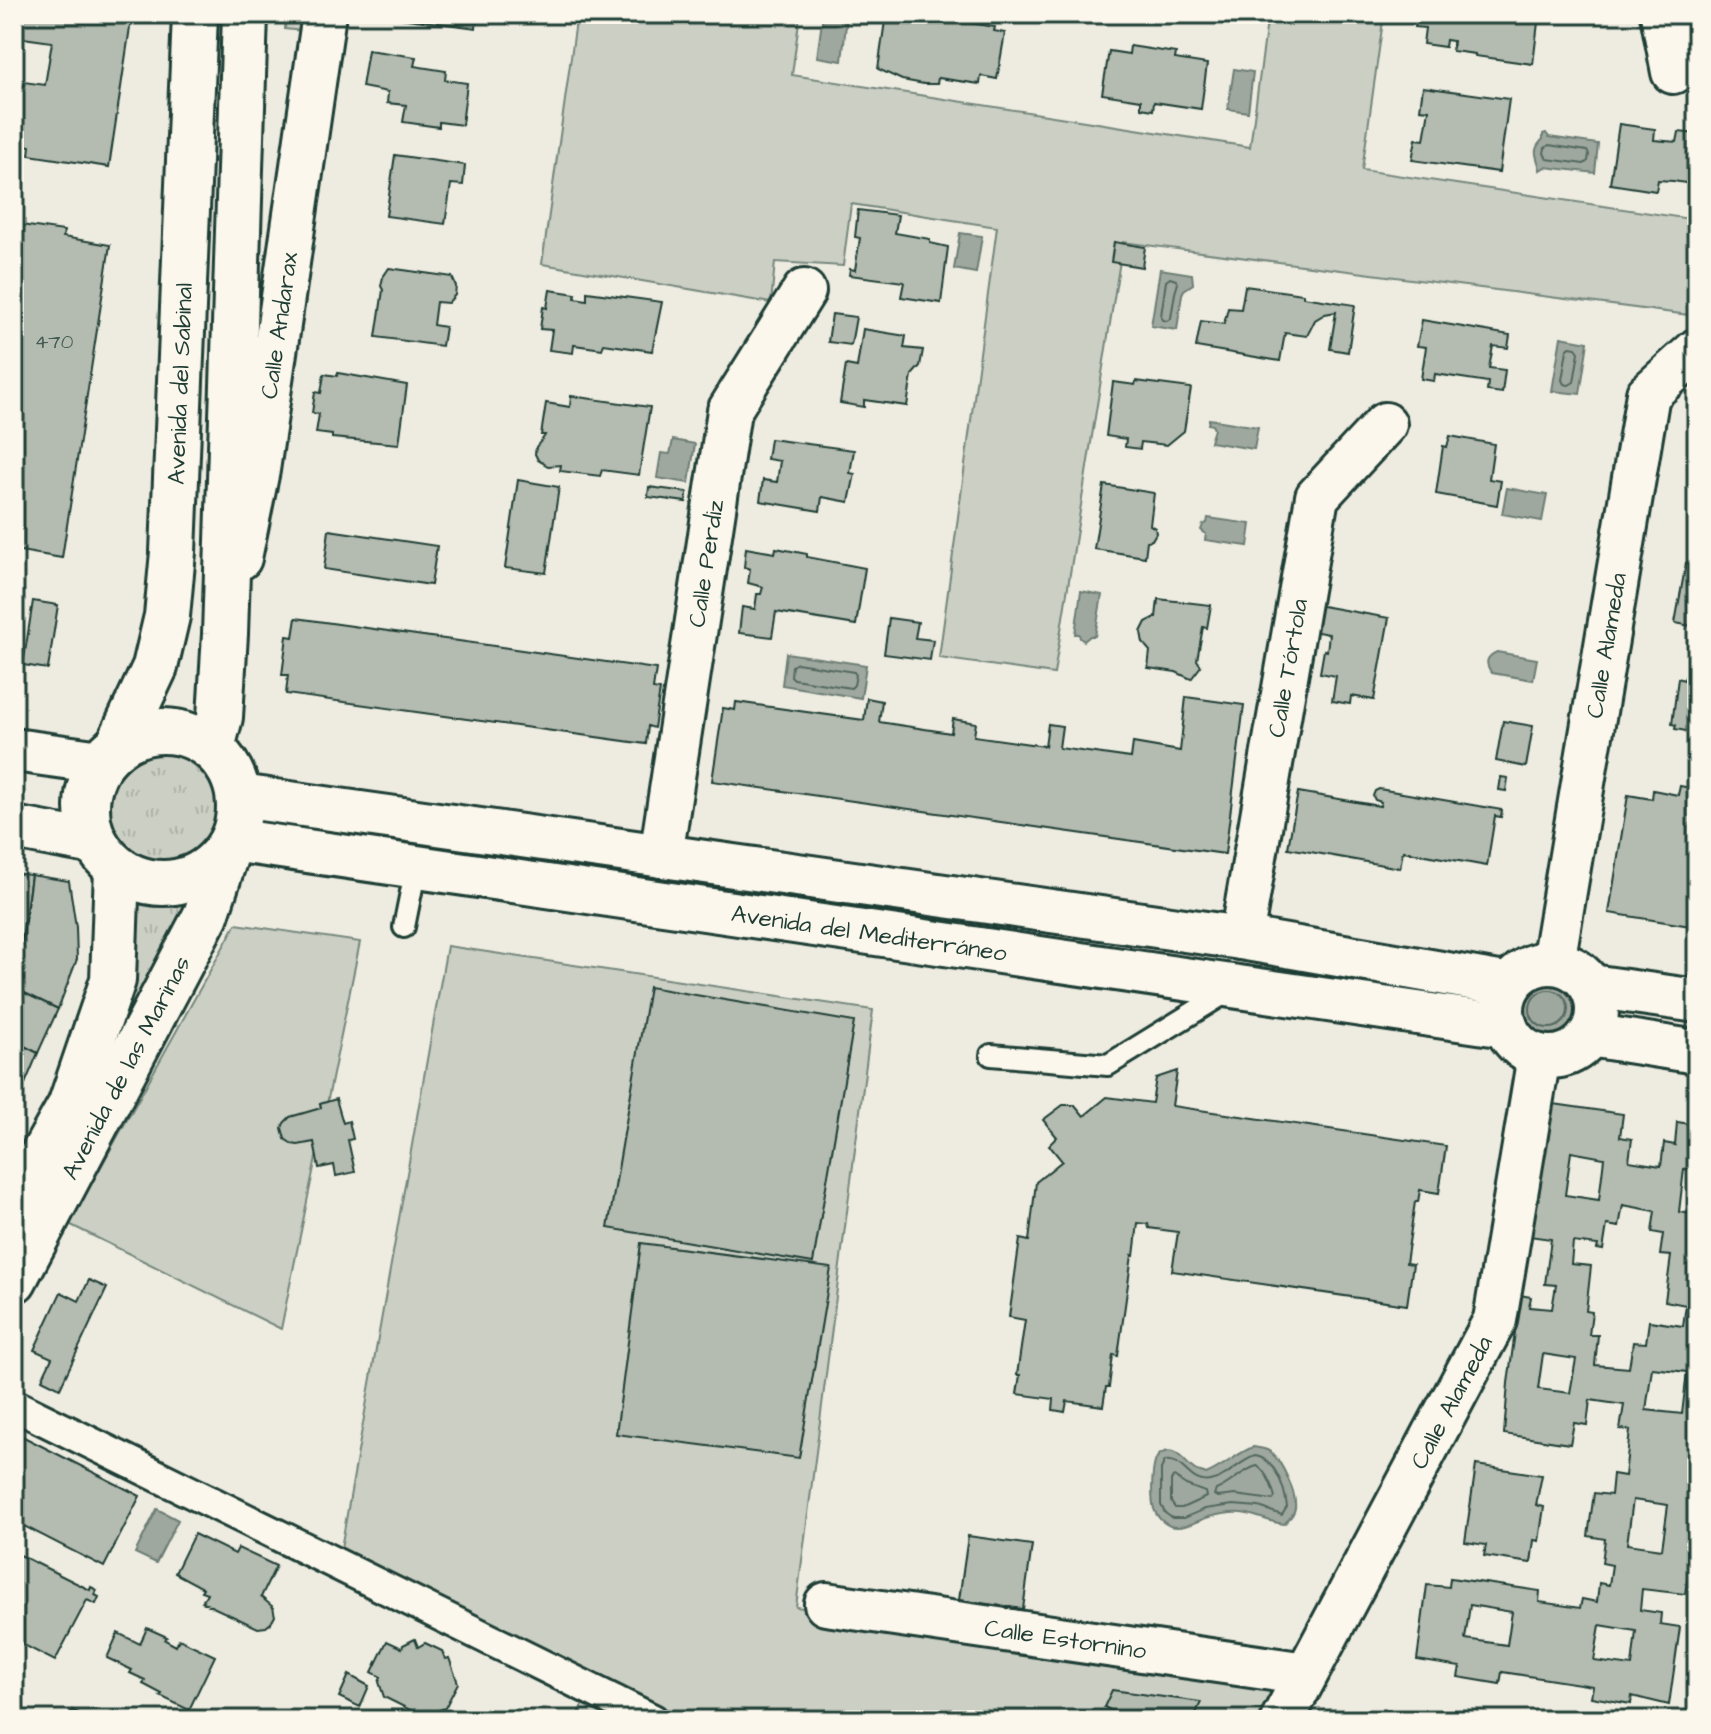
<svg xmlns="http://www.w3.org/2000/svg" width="1711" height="1734" viewBox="0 0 1711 1734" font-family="'Architects Daughter',sans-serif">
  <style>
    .grass { fill: url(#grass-tufts); stroke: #75867c; stroke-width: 2 }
    .park { fill: #cbcfc4; stroke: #75867c; stroke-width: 2 }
    .water { fill: #9fa89f; stroke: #6c7d74; stroke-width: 2 }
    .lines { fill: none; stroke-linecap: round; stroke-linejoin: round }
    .shore { stroke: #52685f; stroke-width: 2 }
    .building { fill: #b4bbb0; stroke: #1f3d34; stroke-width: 2; fill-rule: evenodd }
    .service-casing { stroke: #1f3d34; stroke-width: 26 }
    .pedestrian-casing { stroke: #1f3d34; stroke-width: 36 }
    .minor-casing { stroke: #1f3d34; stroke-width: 48 }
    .tertiary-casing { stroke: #1f3d34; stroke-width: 50 }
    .service { stroke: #fbf7ec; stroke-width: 20 }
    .pedestrian { stroke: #fbf7ec; stroke-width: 30 }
    .minor { stroke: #fbf7ec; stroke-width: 42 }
    .tertiary { stroke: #fbf7ec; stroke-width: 44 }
    .labels { text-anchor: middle; stroke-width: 8; stroke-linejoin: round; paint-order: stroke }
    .number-label { font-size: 20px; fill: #445c53 }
    .street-label { font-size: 24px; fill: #1f3d34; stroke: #fbf7ec }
  </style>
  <defs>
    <pattern id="grass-tufts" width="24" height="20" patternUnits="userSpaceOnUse" patternTransform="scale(2)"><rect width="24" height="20" fill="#cbcfc4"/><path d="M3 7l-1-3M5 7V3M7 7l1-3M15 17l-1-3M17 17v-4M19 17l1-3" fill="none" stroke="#aeb3a9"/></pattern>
  </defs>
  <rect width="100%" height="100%" fill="#eeece1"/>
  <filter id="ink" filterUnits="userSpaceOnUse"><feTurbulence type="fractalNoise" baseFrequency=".0125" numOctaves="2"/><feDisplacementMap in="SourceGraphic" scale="16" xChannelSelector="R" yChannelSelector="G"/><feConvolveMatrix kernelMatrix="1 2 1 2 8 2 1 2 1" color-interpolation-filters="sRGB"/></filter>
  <g filter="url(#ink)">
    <g class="grass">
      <polygon points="286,14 314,14 312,32 285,29"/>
      <circle cx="164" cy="807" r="59"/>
      <path d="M199 889 109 1074 128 890C153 895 175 893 199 889Z"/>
      <circle cx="1550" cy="1009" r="38"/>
    </g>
    <g class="park">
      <polygon points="577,14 800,14 792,75 1250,147 1268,14 1384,14 1362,170 1697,220 1697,316 1123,242 1054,674 939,658 997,227 851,204 843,266 775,262 771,303 542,264"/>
      <polygon points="236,924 360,942 281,1329 69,1224"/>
      <polygon points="447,946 873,1010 796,1607 1292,1680 1271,1720 677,1720 340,1554"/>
      <polygon points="590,1689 653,1720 575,1720"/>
    </g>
    <g class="water">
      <polygon points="823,14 847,15 842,61 817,57"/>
      <polygon points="1234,69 1253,72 1248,112 1228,109"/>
      <path d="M1546 133 1549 137 1598 144 1595 173 1545 167 1540 170C1538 156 1530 152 1543 139V134Z"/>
      <polygon points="960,233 982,236 976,273 954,269"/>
      <polygon points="1160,269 1192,274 1193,284 1184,290 1182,294 1177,330 1151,326"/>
      <polygon points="1561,337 1588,342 1580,394 1552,391"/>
      <polygon points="1209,419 1258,427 1254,449 1210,442 1214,429 1212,425 1208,424"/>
      <polygon points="673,440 695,444 689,483 657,478 661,453 670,454"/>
      <polygon points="1507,488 1547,495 1542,521 1502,514"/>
      <polygon points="1208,518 1251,524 1248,546 1205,540 1206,534 1201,530 1203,525 1207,523"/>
      <polygon points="1081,591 1102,595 1095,636 1090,636 1084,641 1080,638 1079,634 1075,634"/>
      <path d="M1497 652 1537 659 1533 680 1492 673C1485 664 1485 657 1497 652Z"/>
      <polygon points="786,653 866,665 861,698 782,685"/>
      <circle cx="1549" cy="1009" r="27"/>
      <path d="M1253 1447C1258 1448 1262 1448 1267 1450 1280 1456 1297 1493 1295 1508 1294 1515 1289 1519 1284 1524 1265 1522 1252 1511 1230 1513 1222 1514 1213 1515 1206 1518 1194 1522 1183 1530 1170 1526 1163 1523 1156 1516 1154 1509 1151 1498 1151 1462 1159 1455 1175 1443 1184 1463 1195 1470 1198 1472 1203 1472 1206 1474 1223 1467 1236 1454 1253 1447Z"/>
      <polygon points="157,1509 178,1520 156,1563 135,1553"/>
    </g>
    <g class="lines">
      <g class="shore">
        <polygon points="1549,145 1587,151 1589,154 1588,161 1584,164 1547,159 1544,153 1545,148"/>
        <polygon points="1170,278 1176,280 1178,283 1175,293 1171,318 1167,321 1163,320 1161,316 1166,281"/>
        <polygon points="1570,347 1576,348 1579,352 1574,382 1569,385 1564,384 1562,380 1567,350"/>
        <polygon points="797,663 854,672 856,675 854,685 851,688 794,679 791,676 792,666"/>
        <circle cx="1549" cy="1009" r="19"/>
        <path d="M1255 1456C1276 1459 1285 1489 1287 1507L1282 1515 1259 1507 1233 1505 1205 1509 1184 1518H1172L1165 1513 1161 1505V1469L1165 1461C1184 1458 1189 1485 1210 1481 1227 1478 1239 1461 1255 1456Z"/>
        <path d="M1257 1466C1267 1472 1272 1486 1275 1497L1273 1500 1235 1495 1218 1497 1214 1495 1216 1490C1231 1484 1242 1470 1257 1466Z"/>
        <polygon points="1174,1477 1186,1485 1205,1492 1206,1497 1182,1508 1175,1508 1171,1502 1171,1480"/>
      </g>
    </g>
    <g class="building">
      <path d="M14 14H132L109 167 29 155 30 146 14 143ZM23 38 52 42 45 85 16 81Z"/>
      <polygon points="400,14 478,14 476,28 400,18"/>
      <polygon points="886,14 913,14 995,27 994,31 1005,33 997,79 981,76 980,84 938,78 937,84 924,84 902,80 878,69"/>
      <polygon points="1417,14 1539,14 1533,64 1475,56 1475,54 1452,51 1453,41 1446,40 1445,47 1423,44 1425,28 1415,27"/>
      <polygon points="1130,46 1176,53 1175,59 1207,64 1201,109 1154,102 1153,110 1141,108 1141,100 1102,94 1109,51 1129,54"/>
      <polygon points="368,50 416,57 414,66 446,71 445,80 467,83 462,125 439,122 439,127 403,122 406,105 387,103 388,92 362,87"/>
      <polygon points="1423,87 1509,99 1499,172 1412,160 1416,139 1424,140 1429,110 1420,109"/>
      <polygon points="1619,124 1655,129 1654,140 1677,142 1679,132 1697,134 1697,196 1690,195 1692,184 1673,181 1658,180 1656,191 1610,184"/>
      <polygon points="395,155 465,165 463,185 451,184 445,224 386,216"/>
      <polygon points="858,210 898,215 895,233 930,239 930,243 948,247 941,303 901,297 904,282 849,275 850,269 855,270 860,238 855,237"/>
      <polygon points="14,224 64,231 63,237 110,245 62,558 14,550"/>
      <polygon points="1114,242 1145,247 1142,267 1111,262"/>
      <polygon points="389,268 452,277 456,286 455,295 448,303 436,302 433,325 445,327 442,346 376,337 383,290 381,286 383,277"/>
      <polygon points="1245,286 1303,294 1303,297 1355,305 1348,352 1330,349 1336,312 1325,314 1315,320 1307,336 1285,333 1280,361 1196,347 1201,321 1224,324 1228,308 1241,309"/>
      <polygon points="550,290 576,294 575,298 587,300 587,292 662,302 652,351 604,344 602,349 574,345 573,353 549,350 552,330 540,329 543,307 547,308"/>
      <polygon points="832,314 856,317 851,345 828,342"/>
      <polygon points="1422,320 1510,335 1508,348 1493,346 1489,368 1505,370 1502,393 1487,391 1488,382 1435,374 1434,381 1421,379 1426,347 1417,346"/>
      <polygon points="863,329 906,336 904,348 923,350 920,366 912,375 907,406 864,400 864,407 840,403 846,365 857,367"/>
      <polygon points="338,373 407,385 399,444 332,438 332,435 316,433 319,414 312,413 315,392 321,393 324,374 337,376"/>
      <polygon points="1136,381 1191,388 1184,431 1167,445 1141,442 1140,449 1125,447 1126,439 1106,436 1113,382 1135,385"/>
      <polygon points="571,396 650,407 639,475 602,470 600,476 560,471 561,465 548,466 538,460 535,454 536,447 544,437 545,435 541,435 546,403 570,407"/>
      <polygon points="1450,436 1494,444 1489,479 1501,481 1497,505 1436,494 1443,446 1447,447"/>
      <polygon points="770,439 854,450 850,473 855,474 849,502 822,497 820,511 760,501 763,480 777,482 780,461 767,459"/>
      <polygon points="518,480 559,487 546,573 505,568"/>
      <polygon points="1104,485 1154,493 1150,525 1155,528 1156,533 1152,540 1147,541 1145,557 1094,549"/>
      <polygon points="649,487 687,492 686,502 648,497"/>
      <polygon points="329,530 437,546 431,585 324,569"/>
      <polygon points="746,548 775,553 776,548 807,554 807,557 865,568 856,625 776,612 772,637 739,633 742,607 755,609 757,594 761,594 763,587 748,583 750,569 744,567"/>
      <polygon points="1686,563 1697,565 1697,627 1675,623"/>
      <polygon points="1158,599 1211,605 1207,628 1203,627 1197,660 1201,666 1191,679 1176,672 1148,668 1150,651 1143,643 1141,632 1146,622 1156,617"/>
      <polygon points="33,601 58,605 48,669 23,665"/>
      <polygon points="1311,604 1389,618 1374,700 1351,696 1350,704 1332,701 1336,676 1320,673 1324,650 1327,651 1329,634 1306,630"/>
      <polygon points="296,618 656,669 653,689 660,690 654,728 648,726 646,744 286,694 288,675 282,675 287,636 293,637"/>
      <polygon points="889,618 918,622 915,638 933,640 930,660 884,654"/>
      <polygon points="1685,677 1697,679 1697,733 1675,729 1676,725 1672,724 1678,678 1684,680"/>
      <polygon points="1186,697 1244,705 1225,854 712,781 723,708 735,710 736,702 864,720 867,698 882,701 879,722 951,733 953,719 976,723 974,736 1045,746 1048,724 1062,726 1059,748 1131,758 1133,743 1180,751"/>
      <polygon points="1503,721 1533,726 1526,767 1496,761"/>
      <polygon points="1501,777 1508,778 1506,791 1499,790"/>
      <polygon points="1680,786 1697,789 1697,927 1609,913 1628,795 1652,799 1653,790 1678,795"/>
      <polygon points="1379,789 1502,810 1501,817 1495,816 1487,866 1403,851 1400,868 1288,848 1298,792 1380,806 1381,802 1375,800 1373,796 1375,791"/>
      <polygon points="14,873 31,875 14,997"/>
      <polygon points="31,875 69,881 76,927 77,959 58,1009 16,989"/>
      <polygon points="649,987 854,1022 813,1263 608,1228"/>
      <polygon points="16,989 58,1009 38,1053 14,1041 14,997"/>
      <polygon points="14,1041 38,1053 19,1098 14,1095"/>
      <polygon points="1177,1071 1172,1106 1446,1146 1439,1193 1420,1190 1418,1202 1415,1202 1406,1263 1413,1264 1407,1305 1172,1271 1178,1232 1149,1228 1148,1224 1138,1223 1134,1256 1132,1255 1118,1356 1113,1355 1109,1387 1106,1387 1103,1406 1067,1401 1065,1412 1053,1410 1054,1399 1017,1394 1020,1375 1017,1375 1025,1320 1009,1317 1020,1239 1029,1241 1036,1182 1062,1161 1049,1145 1057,1137 1043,1120 1063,1105 1075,1105 1084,1116 1107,1097 1152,1103 1156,1078"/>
      <polygon points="336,1099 343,1123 349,1121 353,1139 348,1140 355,1172 336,1176 334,1165 319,1168 314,1142 298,1145 292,1144 285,1139 282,1128 284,1123 290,1117 321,1108 320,1104"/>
      <path d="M1547 1103 1623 1114 1620 1137 1632 1139 1629 1161 1661 1166 1664 1143 1675 1145 1677 1122 1697 1125V1171L1684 1169 1679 1212 1697 1215V1463H1694L1691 1484 1697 1485V1572L1696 1577 1688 1576 1685 1594 1642 1589 1640 1610 1661 1613 1660 1624 1680 1627 1669 1705 1632 1696 1631 1704 1591 1697 1593 1686 1502 1672 1500 1684 1458 1677 1460 1667 1417 1660 1427 1585 1449 1587 1450 1578 1540 1591 1539 1602 1580 1608 1582 1599 1597 1602 1599 1583 1609 1585 1612 1565 1602 1563 1605 1539 1588 1536 1594 1493 1611 1495 1613 1474 1625 1476 1630 1430 1620 1429 1624 1405 1590 1400 1587 1425 1574 1423 1570 1444 1504 1434 1508 1383 1520 1295 1531 1297 1529 1307 1552 1309 1556 1285 1545 1284 1551 1239 1529 1236ZM1571 1152 1604 1158 1599 1200 1565 1195ZM1623 1205 1655 1211 1652 1232 1663 1234 1660 1255 1671 1256 1665 1301 1686 1305 1683 1326 1649 1321 1646 1343 1633 1342 1629 1368 1595 1365 1598 1335H1589L1592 1312 1586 1311 1591 1266 1571 1264 1573 1242 1598 1245 1597 1249 1603 1250 1607 1225 1619 1227ZM1543 1354 1576 1359 1570 1393 1538 1389ZM1652 1368 1687 1372 1682 1414 1646 1410ZM1633 1500 1668 1505 1662 1549 1627 1544ZM1470 1605 1512 1612 1507 1645 1465 1639ZM1600 1625 1636 1631 1632 1666 1594 1661Z"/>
      <polygon points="641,1243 831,1268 799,1458 616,1434"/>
      <polygon points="89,1280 107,1288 60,1388 42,1379 52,1358 34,1350 61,1292 79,1301"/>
      <polygon points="14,1432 140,1496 104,1567 14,1521"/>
      <polygon points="1476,1465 1542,1475 1536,1505 1544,1507 1539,1541 1534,1540 1531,1563 1484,1556 1486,1545 1465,1542"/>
      <polygon points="194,1534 235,1554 238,1548 276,1566 261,1597 273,1607 275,1616 271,1623 266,1627 258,1628 202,1602 207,1593 201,1591 203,1588 175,1573"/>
      <polygon points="968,1536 1032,1545 1023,1609 959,1600"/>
      <polygon points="14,1552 90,1590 91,1587 97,1590 95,1595 99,1597 96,1604 87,1600 55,1661 14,1640"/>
      <polygon points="147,1628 167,1637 165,1640 176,1646 179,1639 215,1656 189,1710 160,1696 162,1694 143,1684 145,1680 130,1673 132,1670 107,1658 118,1633 140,1644"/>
      <polygon points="415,1639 418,1647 425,1643 442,1651 445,1659 449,1658 458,1683 445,1708 422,1716 384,1697 379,1682 381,1677 372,1672 387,1641 402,1648 403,1645"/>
      <polygon points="349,1675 369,1686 360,1707 339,1697"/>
      <polygon points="1112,1690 1201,1702 1193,1720 1131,1720 1104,1707"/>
      <polygon points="72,1710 93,1720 67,1720"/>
    </g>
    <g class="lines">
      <g class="service-casing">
        <g id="service">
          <polyline points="404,927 416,867"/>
          <polyline points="991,1055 1108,1065 1230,990"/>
        </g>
      </g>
      <g class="pedestrian-casing">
        <polyline id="pedestrian" points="14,1405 653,1720"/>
      </g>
      <g class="minor-casing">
        <g id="minor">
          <polyline points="1662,14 1673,72"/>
          <path id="s1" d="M240 558 258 470 324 14"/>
          <polyline points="14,750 101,762"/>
          <polyline points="240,796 1241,938 1510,985"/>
          <polyline points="14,828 95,843"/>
          <path id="s2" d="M232 840 1506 1026"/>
          <path id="s3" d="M661 856 729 411 804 291"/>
          <path id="s4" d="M1241 938 1317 497 1385 424"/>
          <path id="s5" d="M1553 963 1648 394 1697 350"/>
          <circle cx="1550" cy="1010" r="47"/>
          <polyline points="1591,986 1697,1001"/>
          <polyline points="1590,1035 1697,1052"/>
          <path id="s6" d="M826 1604 1306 1674"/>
          <path id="s7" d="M1282 1720 1495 1320 1539 1056"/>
        </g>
      </g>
      <g class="tertiary-casing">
        <g id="tertiary">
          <circle cx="163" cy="807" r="76"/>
          <path id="s8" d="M119 744 155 667 167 616 173 552 195 14"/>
          <polyline points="212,748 220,717 225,634 245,14"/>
          <polyline points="14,1206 70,1106 113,980 117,869"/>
          <path id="s9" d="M14 1280 206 915 227 851"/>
        </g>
      </g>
      <use href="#service" class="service"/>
      <use href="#pedestrian" class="pedestrian"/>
      <use href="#minor" class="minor"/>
      <use href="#tertiary" class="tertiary"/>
    </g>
  </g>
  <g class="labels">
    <g class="number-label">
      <text x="54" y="348">470</text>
    </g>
    <g class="street-label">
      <text dy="8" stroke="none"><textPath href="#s1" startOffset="236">Calle Andarax</textPath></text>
      <text dy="8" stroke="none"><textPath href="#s8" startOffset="370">Avenida del Sabinal</textPath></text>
      <text dy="8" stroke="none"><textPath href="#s3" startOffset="296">Calle Perdiz</textPath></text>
      <text dy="8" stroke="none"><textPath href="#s5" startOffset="322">Calle Alameda</textPath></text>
      <text dy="8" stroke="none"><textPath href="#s4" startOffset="274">Calle Tórtola</textPath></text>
      <text dy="8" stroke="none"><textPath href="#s2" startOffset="644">Avenida del Mediterráneo</textPath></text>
      <text dy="8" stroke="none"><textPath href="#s9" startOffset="240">Avenida de las Marinas</textPath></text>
      <text dy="8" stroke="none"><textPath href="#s7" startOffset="360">Calle Alameda</textPath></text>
      <text dy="8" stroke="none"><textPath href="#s6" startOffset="242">Calle Estornino</textPath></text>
    </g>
  </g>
  <rect width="1711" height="1734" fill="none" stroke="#fbf7ec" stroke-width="48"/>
  <rect x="24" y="24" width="1663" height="1686" fill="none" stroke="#1f3d34" stroke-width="3" filter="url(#ink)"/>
</svg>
